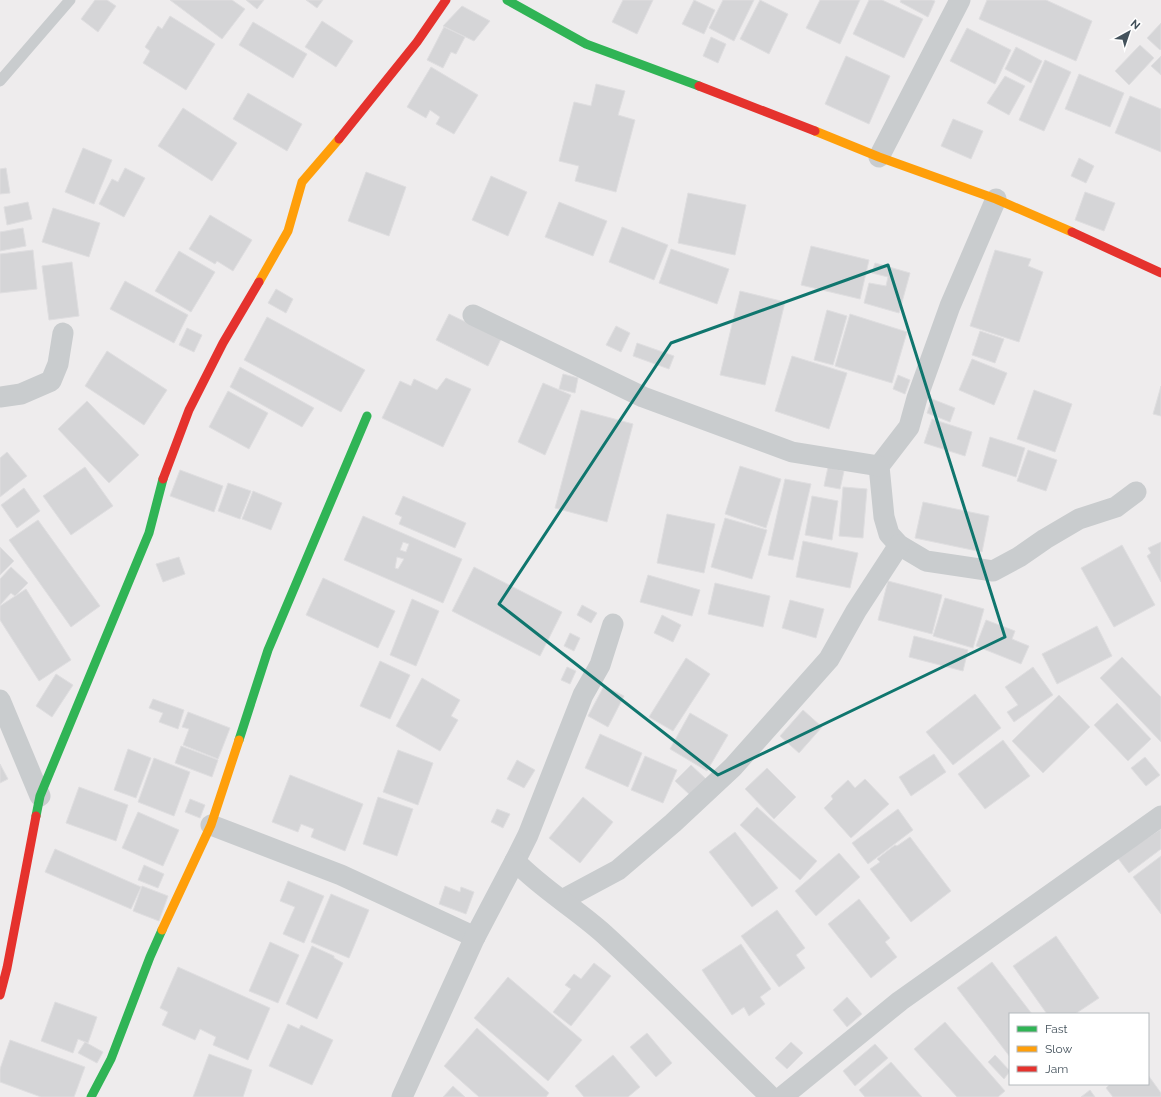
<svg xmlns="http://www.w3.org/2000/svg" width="1161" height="1097" viewBox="0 0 1161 1097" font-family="Raleway,sans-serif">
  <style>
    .building { fill: #d5d5d7; stroke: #dfdee0; fill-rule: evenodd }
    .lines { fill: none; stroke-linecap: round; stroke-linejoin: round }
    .lane { stroke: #c9ccce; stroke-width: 11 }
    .street { stroke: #c9ccce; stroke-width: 21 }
    .fast { stroke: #30b455; stroke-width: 9 }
    .slow { stroke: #ff9f0a; stroke-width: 9 }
    .jam { stroke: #e5322d; stroke-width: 9 }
    .marked { fill: none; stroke: #0f766e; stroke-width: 3; stroke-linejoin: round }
  </style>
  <rect width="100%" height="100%" fill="#eeeced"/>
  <g class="building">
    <polygon points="95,0 107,0 116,6 98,32 81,19"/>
    <polygon points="170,0 232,0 245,9 222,39"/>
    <polygon points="246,0 264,0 257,9"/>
    <polygon points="306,0 323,0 317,8"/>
    <polygon points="623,0 653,0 637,34 612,22"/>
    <polygon points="694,0 715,10 704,34 682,24"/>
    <polygon points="723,0 754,0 734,41 709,28"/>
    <polygon points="760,0 788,14 769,54 740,39"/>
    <polygon points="820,0 860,0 840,44 806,28"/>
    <polygon points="869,0 882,0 923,19 904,58 853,34"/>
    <polygon points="901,0 932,0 935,1 928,17 900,2"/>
    <polygon points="987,0 1046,0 1092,21 1076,61 979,19"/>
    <polygon points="462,6 490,21 474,41 443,26"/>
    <polygon points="170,16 215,44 186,90 143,63 150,51 145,47 158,26 162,29"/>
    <polygon points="322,21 353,41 336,67 305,47"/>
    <polygon points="253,22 307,54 293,78 239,45"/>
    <polygon points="1161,23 1161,49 1160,50 1147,38"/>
    <polygon points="444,27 465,37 456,54 451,52 443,68 427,60"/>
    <polygon points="967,28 1011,50 995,84 950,61"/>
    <polygon points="711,37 726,44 718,63 703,56"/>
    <polygon points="1140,45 1154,58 1129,85 1115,71"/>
    <polygon points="1016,47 1042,61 1031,83 1005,69"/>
    <polygon points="846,56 890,76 869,124 825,104"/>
    <polygon points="1161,56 1161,75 1151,66"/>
    <polygon points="1045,60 1071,72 1044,131 1019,120"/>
    <polygon points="431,67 478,95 454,134 436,124 440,117 430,110 426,118 407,107"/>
    <polygon points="1079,74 1124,93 1110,127 1065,109"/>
    <polygon points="1005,76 1025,86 1009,115 987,103"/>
    <polygon points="596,84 625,91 618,115 635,120 616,192 575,181 579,166 559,161 574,102 591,106"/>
    <polygon points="248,93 302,124 287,151 233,119"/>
    <polygon points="1130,96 1161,109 1161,152 1115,133"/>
    <polygon points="183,108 237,143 212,181 158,146"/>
    <polygon points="953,119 983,131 971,159 941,146"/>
    <polygon points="83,148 112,160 94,204 65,192"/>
    <polygon points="1079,158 1094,166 1086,183 1071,176"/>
    <polygon points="6,168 10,193 0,194 0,169"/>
    <polygon points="125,168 145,178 124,217 99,204 112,179 118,182"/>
    <polygon points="366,172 406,187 389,236 348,221"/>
    <polygon points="491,176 527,192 508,236 472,220"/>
    <polygon points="1085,192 1115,203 1104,231 1075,220"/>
    <polygon points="688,193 746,205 735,255 678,243"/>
    <polygon points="28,202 32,219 7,225 4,207"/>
    <polygon points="559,202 607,221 593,256 545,237"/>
    <polygon points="53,208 100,223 89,257 42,242"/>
    <polygon points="210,215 252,240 233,271 217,261 215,264 189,249"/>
    <polygon points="622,227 668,245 654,280 609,262"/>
    <polygon points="23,228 26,246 0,251 0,232"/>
    <polygon points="811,246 869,260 860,299 801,285"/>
    <polygon points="671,249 729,269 717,304 659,283"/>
    <polygon points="33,250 37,289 0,293 0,254"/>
    <polygon points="995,250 1031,259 1028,266 1043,272 1019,342 970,326"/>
    <polygon points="179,251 215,272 191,312 155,291"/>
    <polygon points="72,262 79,316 49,320 42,266"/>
    <polygon points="875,263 910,273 899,313 864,303 869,283 886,286 888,277 872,273"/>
    <polygon points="125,281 188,315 174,343 110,309"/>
    <polygon points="276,289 293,299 286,313 268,303"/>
    <polygon points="740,291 785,302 765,385 720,375"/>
    <polygon points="827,310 847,316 833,365 814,360"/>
    <polygon points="449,314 501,339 488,366 436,340"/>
    <polygon points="850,314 907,332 892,383 835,366"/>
    <polygon points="267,317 365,370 341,412 244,360"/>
    <polygon points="616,326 630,333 621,352 606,345"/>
    <polygon points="187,328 202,335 194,352 179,345"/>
    <polygon points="980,331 1004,339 995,363 972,355"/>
    <polygon points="637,343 674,356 669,369 633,356"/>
    <polygon points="107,351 167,390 144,425 85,386"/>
    <polygon points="792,356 847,373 829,429 775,411"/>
    <polygon points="972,359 1007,373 994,405 959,390"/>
    <polygon points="240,367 314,408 302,427 230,387"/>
    <polygon points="563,374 578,378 575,393 559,389"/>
    <polygon points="898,375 910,380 905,394 893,389"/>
    <polygon points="446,378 471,389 443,447 382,418 400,381 411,386 414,379 437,390"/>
    <polygon points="543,383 571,395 545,455 518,442"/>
    <polygon points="1161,386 1161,416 1153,414"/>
    <polygon points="1034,390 1072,404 1055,452 1017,439"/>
    <polygon points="228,391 268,413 249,449 209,427"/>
    <polygon points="932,399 955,408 950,422 927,413"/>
    <polygon points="87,401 139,455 109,483 58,429"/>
    <polygon points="581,410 633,424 607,522 555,508"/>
    <polygon points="932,419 972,432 965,456 924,443"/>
    <polygon points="990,437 1025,448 1016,477 982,466"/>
    <polygon points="1028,450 1057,460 1046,491 1017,481"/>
    <polygon points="7,452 27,476 0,497 0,458"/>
    <polygon points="740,466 781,479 766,528 725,514"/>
    <polygon points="85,467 113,506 71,535 43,496"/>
    <polygon points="828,467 844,471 840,489 824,486"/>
    <polygon points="180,470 223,486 214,512 170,496"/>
    <polygon points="785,479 811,484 793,560 768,555"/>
    <polygon points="228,483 251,491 240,519 218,511"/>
    <polygon points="843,487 867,489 863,538 839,536"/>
    <polygon points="24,488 40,511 17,528 1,505"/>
    <polygon points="253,491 282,503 271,530 242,519"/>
    <polygon points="403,496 466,523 455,548 399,524 402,517 395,514"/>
    <polygon points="812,496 838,501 832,540 805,535"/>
    <polygon points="923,502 989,516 982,552 915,538"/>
    <polygon points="667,514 715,524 704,573 657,563"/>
    <path d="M363 516 462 559 443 603 344 560ZM403 542 409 544 406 552 400 550ZM397 557 404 559 398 569 395 568Z"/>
    <polygon points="725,518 767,530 752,579 711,567"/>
    <polygon points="38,520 100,606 71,627 9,540"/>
    <polygon points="803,541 858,553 850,588 796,577"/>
    <polygon points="1161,542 1161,582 1147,556 1151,553 1148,548"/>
    <polygon points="1122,545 1155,605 1114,627 1081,568"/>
    <polygon points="0,547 14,561 0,575"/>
    <polygon points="179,557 185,574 163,582 156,564"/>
    <polygon points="11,567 28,583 15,596 11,593 0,605 0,579"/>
    <polygon points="474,567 562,612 540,656 452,611"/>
    <polygon points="648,575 700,590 692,616 640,602"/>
    <polygon points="323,578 395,611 378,648 306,615"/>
    <polygon points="888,581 942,595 932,634 878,620"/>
    <polygon points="715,583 770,596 763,627 708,614"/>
    <polygon points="26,589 71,660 39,681 0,620 0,606"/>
    <polygon points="945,598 984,609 973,648 933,636"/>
    <polygon points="412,599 439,611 416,666 390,655"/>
    <polygon points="790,600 824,609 816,638 782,628"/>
    <polygon points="582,605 597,613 591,623 577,615"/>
    <polygon points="662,615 681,625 673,642 654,633"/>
    <polygon points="986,620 1015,631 1012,639 1029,646 1021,664 976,646"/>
    <polygon points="1097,626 1112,656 1057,684 1042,654"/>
    <polygon points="570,633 580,638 574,651 564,646"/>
    <polygon points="914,636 968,650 963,671 909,657"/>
    <polygon points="1122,657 1161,697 1161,742 1100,678"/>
    <polygon points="686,658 710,674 673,731 649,717"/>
    <polygon points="380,661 410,675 390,719 360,706"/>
    <polygon points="567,667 576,671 570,684 561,680"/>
    <polygon points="1033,667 1053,695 1014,722 1007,712 1018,705 1005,687"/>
    <polygon points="56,674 73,685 52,717 36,706"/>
    <polygon points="422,678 460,700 451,716 458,720 440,751 396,726"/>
    <polygon points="604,686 624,696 608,727 588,716"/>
    <polygon points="975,694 1001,728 953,765 926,732"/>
    <polygon points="1059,695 1090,727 1043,773 1012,741"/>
    <polygon points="153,699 184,710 178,729 159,722 163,713 149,708"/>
    <polygon points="1117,703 1151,739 1128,761 1094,725"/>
    <polygon points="803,710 822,727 799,753 780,736"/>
    <polygon points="188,712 230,728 218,759 183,745 189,729 182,727"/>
    <polygon points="690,713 728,735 707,771 670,749"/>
    <polygon points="600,734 642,753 628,787 585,768"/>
    <polygon points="1003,740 1030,776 985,809 958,774"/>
    <polygon points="181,746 218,760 212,777 175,763"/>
    <polygon points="128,749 151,758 136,798 114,790"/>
    <polygon points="398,750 433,763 418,805 383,792"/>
    <polygon points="934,754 946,772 911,796 899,777"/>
    <polygon points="645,756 677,770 663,803 631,790"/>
    <polygon points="1145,757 1160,775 1146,786 1131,768"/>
    <polygon points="154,758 190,772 174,816 138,802"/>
    <polygon points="517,760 535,770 524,788 507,779"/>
    <polygon points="0,764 8,779 0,783"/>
    <polygon points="691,765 706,779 690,795 675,781"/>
    <polygon points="767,768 796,797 774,819 745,789"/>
    <polygon points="290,775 363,804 345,851 311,837 314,829 301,824 298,832 272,822"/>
    <polygon points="865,779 889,804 851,838 824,808 833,799 831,796 848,780 855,788"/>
    <polygon points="79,787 128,805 116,841 66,823"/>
    <polygon points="378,797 413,809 397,856 363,844"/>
    <polygon points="583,797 613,822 580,863 549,838"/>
    <polygon points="190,799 205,805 200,818 185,812"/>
    <polygon points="757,807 817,861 800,880 740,825"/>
    <polygon points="497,809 510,814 503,828 491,822"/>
    <polygon points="898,809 913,830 868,864 852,843"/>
    <polygon points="138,812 179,830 163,866 122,848"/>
    <polygon points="1161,829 1161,849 1129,873 1117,857"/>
    <polygon points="735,832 778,888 752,907 709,852"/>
    <polygon points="910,837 951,891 911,922 870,869 880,862 877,859 895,845 897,846"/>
    <polygon points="55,849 141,887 131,909 45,872"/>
    <polygon points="839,853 860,877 816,916 795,891"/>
    <polygon points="1161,856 1161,914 1133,877"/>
    <polygon points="144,865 164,874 158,888 138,880"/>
    <polygon points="288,881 324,896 304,943 283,934 295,907 280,901"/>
    <polygon points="142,886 168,896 159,921 133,911"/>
    <polygon points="445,886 460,892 461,887 474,892 466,914 439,904"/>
    <polygon points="331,894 369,910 349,958 311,942"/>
    <polygon points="859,899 890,938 885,942 897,957 871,978 828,924"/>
    <polygon points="777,910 805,948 796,955 805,968 779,987 741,936"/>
    <polygon points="1056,936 1099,998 1075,1014 1047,1014 1013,966"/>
    <polygon points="270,942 299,955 278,1003 249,991"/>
    <polygon points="741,944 771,989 760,997 765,1004 749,1016 744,1007 732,1015 702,970"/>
    <polygon points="312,946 334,956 334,958 343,963 317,1019 286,1004"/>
    <polygon points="992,962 1032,1014 1010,1014 1010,1057 957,988"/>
    <polygon points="594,963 611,976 571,1026 553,1012 571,989 565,985 574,974 581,979"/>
    <polygon points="178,967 270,1008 248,1060 213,1045 216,1037 200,1029 195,1040 162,1025 168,1012 160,1008"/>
    <polygon points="508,977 582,1040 548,1081 474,1018"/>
    <polygon points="847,997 862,1014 847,1027 833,1010"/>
    <polygon points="55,1002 97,1017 88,1043 78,1039 73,1053 41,1041"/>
    <polygon points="945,1022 1005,1091 998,1097 957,1097 914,1049"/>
    <polygon points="288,1024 299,1029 301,1025 333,1040 312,1085 269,1066"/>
    <polygon points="477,1028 549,1093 546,1097 479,1097 444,1066"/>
    <polygon points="647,1033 672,1063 656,1077 630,1047"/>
    <polygon points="10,1040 85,1067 74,1097 41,1097 0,1082 0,1069"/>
    <polygon points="85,1042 103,1052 97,1063 78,1053"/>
    <polygon points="791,1042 803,1053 787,1069 775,1058"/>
    <polygon points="875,1044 888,1058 855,1086 843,1071"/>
    <polygon points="209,1054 252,1070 243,1097 193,1097"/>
    <polygon points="613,1055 640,1087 628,1097 584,1097 575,1086"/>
    <polygon points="995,1055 1010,1071 1004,1079 988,1062"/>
    <polygon points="891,1062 922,1097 865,1097 859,1090"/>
    <polygon points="1148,1075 1161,1093 1161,1097 1113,1097 1106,1088 1110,1084 1148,1084"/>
    <polygon points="453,1086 465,1097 443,1097"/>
    <polygon points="1090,1090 1095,1097 1081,1097"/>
  </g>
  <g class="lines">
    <polyline class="lane" points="0,81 70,0"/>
    <g class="street">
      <polyline points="879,157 960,0"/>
      <polyline points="996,199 950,306 917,398 909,427 879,466 884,517 889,534 899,545 926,561 993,571 1019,557 1045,539 1079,519 1116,507 1136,492"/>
      <polyline points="473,315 643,397 792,452 879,466"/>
      <polyline points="0,397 21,394 51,381 58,364 63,333"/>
      <polyline points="0,700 40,796"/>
      <polyline points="211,825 341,875 475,937"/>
      <polyline points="515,861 528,835 583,695 600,665 613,624"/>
      <polyline points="562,900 618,870 673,823 733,767 829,659 856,611 899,545"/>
      <path d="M402 1097 475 937 515 861C542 889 575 908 604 934 661 986 715 1043 771 1097"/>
      <polyline points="782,1097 900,1001 1161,816"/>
    </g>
    <g class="fast">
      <polyline points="507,0 586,44 699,86"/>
      <polyline points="239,740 268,650 367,416"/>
      <polyline points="36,816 40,796 149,533 163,479"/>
      <polyline points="91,1097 111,1059 150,957 162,930"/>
    </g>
    <g class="slow">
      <polyline points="815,131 879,157 996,199 1072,232"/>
      <polyline points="259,282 288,231 302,182 339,139"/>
      <polyline points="162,930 211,825 239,740"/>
    </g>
    <g class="jam">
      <polyline points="699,86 815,131"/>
      <polyline points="339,139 417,42 446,0"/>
      <polyline points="1072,232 1161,273"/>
      <polyline points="163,479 189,410 223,343 259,282"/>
      <polyline points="0,995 7,968 36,816"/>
    </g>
  </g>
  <path class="marked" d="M888 265 1005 637 718 775 499 604 671 343Z"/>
  <rect x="1009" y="1013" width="140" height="72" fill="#ffffff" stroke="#b4b9bd"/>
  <rect x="1017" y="1026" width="20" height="6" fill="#30b455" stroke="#b4b9bd"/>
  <text x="1045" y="1033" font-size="12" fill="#43515b">Fast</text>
  <rect x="1017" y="1046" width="20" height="6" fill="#ff9f0a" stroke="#b4b9bd"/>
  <text x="1045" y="1053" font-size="12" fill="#43515b">Slow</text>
  <rect x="1017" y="1066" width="20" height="6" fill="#e5322d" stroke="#b4b9bd"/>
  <text x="1045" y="1073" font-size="12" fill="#43515b">Jam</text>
  <g transform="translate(1129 32) rotate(40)" stroke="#ffffff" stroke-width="3" paint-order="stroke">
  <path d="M0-3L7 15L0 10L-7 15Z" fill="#43515b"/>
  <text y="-6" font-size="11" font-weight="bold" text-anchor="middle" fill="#43515b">N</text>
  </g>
</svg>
